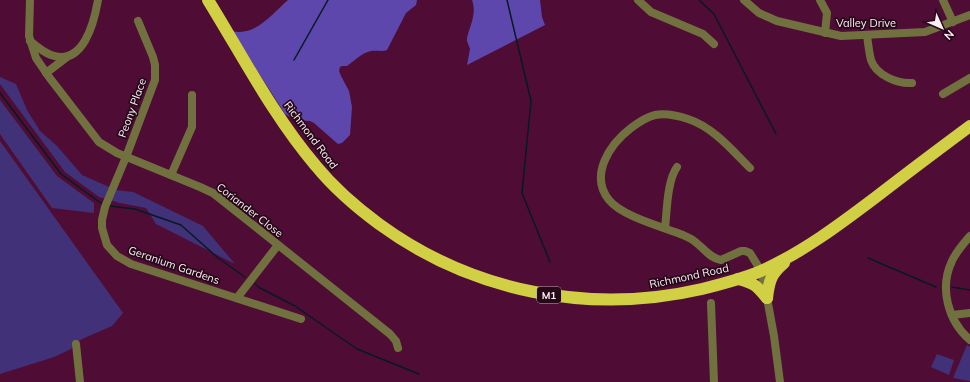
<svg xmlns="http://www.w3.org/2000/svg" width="970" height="382" viewBox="0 0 970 382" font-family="Mulish,sans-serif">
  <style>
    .green { fill: #403179 }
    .forest { fill: #5d47ad }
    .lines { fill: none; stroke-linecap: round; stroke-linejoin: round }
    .stream { stroke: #061a22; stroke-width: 1.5 }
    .minor { stroke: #717140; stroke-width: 8 }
    .highway { stroke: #d1d045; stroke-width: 12 }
    .labels { text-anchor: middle; stroke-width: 3.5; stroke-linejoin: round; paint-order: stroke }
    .shield { fill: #250919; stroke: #bda9b3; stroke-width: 1 }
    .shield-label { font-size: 10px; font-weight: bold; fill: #feedf5 }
    .street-label { font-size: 11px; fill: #feedf5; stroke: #250919 }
  </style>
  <rect width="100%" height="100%" fill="#4f0d35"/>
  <g class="green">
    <polygon points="0,77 16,84 27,110 40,131 57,146 82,175 116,190 133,192 203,226 235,264 156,224 146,208 120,203 99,197 65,172 0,84"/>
    <polygon points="0,100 57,176 94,203 94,213 52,208 0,134"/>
    <polygon points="0,141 123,313 112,326 82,339 74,344 71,349 54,357 0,374"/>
    <polygon points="967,345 970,347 970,381 953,378"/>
    <polygon points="937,354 954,360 949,375 931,367"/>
  </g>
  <g class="forest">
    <path d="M288 0H417L416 5 406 13 387 50C382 52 377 50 371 51 362 53 355 60 347 66H342L340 67 339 71 341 76 349 91 352 107 350 135 342 143 338 144 314 123 310 121 295 120 285 114 232 31C255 37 272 14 288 0Z"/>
    <path d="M472 0H540L542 17 545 25 467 65 470 49 467 41V38C470 25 477 14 472 0Z"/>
  </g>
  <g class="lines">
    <g class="stream">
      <polyline points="507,0 531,101 522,193 550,262"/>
      <polyline points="699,0 714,14 776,134"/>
      <polyline points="294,60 328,0"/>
      <polyline points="0,93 61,174 102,204"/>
      <polyline points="110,206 135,209 181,225 218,258 245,277"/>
      <polyline points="868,258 936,287"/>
      <polyline points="255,284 260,288 295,306 357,349 419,374"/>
      <polyline points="952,287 970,290"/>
    </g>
    <g class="minor">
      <polyline points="30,0 29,36 36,58 49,77 99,142 117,153 200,187 213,193 390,334 396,341 398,348"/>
      <polyline points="638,0 651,12 703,34 714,44"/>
      <polyline points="744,0 759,13 777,21 841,36 925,32 970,15"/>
      <polyline points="820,0 827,13 825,33"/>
      <polyline points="943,0 953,22"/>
      <polyline points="138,21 153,57 155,65 155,80 126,157 105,207 102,220 102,228 107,245 117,256 131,264 301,319"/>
      <path d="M867 35C868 43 869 52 871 60 876 75 897 84 912 83"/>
      <path d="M30 41C36 46 43 52 51 55 83 67 94 23 98 0"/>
      <polyline points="46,73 67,57"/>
      <polyline points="943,94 970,78"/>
      <path d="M750 168C732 150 713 127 688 119 679 116 665 113 655 115 646 117 639 122 631 128 610 144 589 175 609 200 623 217 663 227 683 235 687 237 691 238 694 241 703 247 709 258 721 260L741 251H745L750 253 761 271 767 298 774 336 780 382"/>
      <polyline points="171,175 192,127 192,95"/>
      <path d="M665 228C667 211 667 181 677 167"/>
      <path d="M970 236C963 244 956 252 952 261 939 288 948 321 970 340"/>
      <polyline points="237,298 278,245"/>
      <polyline points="711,303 714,382"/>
      <polyline points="952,315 970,313"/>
      <polyline points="76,344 80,382"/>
    </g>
    <g class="highway">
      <path d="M208 0C242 55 274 117 316 166 334 188 356 207 379 224 472 292 589 315 702 289 722 284 742 279 761 271 803 252 839 225 876 197 907 173 939 149 970 126"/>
      <path d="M738 279C754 283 756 285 767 298"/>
      <path d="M767 298C769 281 771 274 784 263"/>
    </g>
  </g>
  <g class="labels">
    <rect class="shield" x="537" y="287" width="24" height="16" rx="3"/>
    <g class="shield-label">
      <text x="549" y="299">M1</text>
    </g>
    <g class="street-label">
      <text x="866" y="27">Valley Drive</text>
      <text transform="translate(132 108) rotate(-70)" y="4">Peony Place</text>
      <text transform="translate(311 135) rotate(53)" y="4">Richmond Road</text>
      <text transform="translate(250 210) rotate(38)" y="4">Coriander Close</text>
      <text transform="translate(174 265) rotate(19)" y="4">Geranium Gardens</text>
      <text transform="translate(689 276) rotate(-12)" y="4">Richmond Road</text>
    </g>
  </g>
  <g transform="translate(942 28) rotate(135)" stroke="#250919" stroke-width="3" paint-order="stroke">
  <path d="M0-3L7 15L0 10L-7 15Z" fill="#feedf5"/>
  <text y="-6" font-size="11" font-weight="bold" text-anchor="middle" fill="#feedf5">N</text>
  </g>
</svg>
